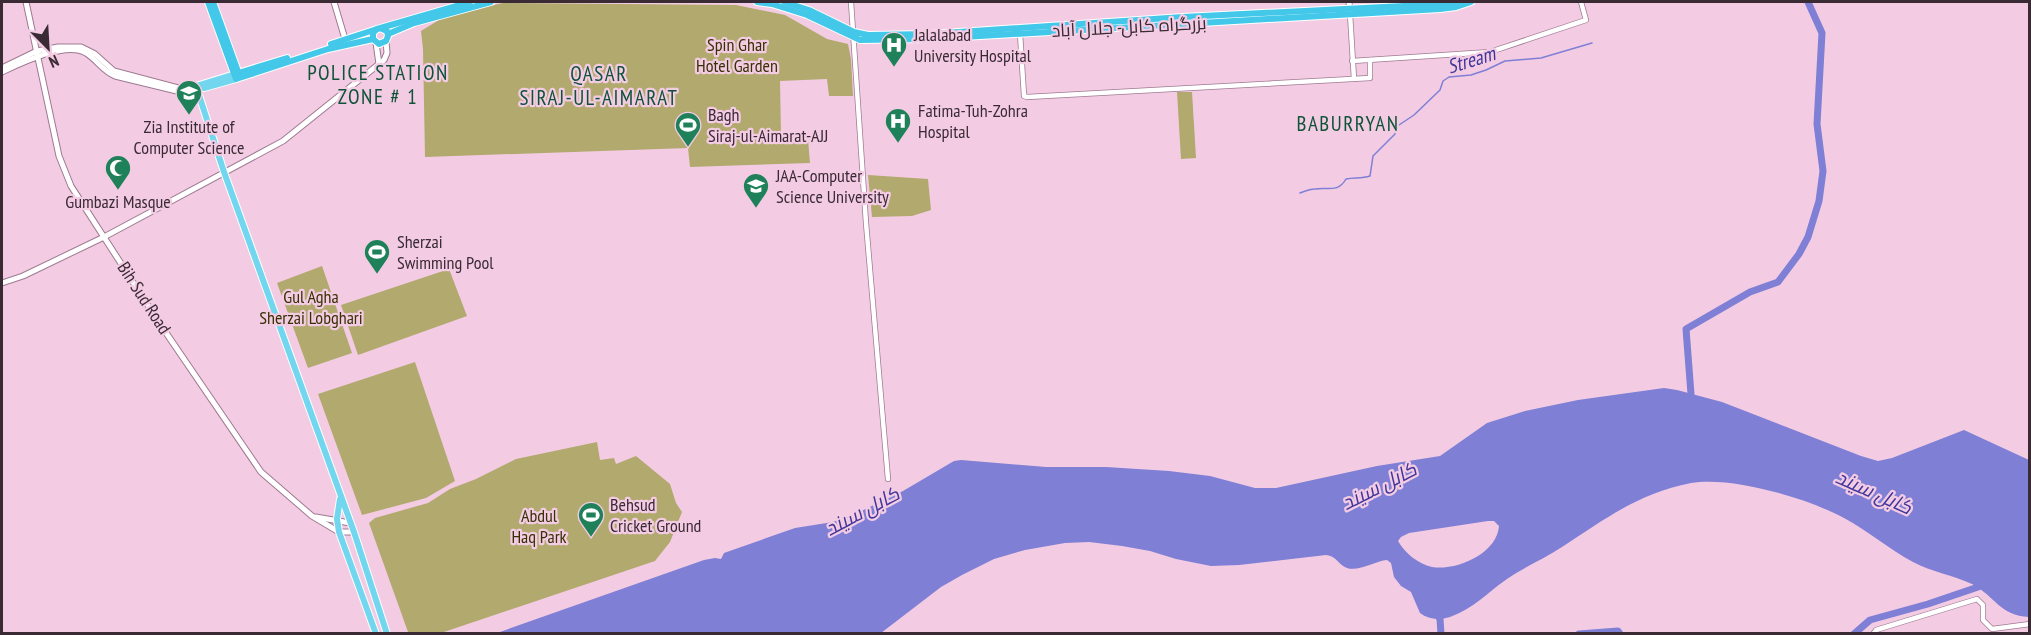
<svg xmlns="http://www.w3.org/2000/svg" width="2031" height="635" viewBox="0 0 2031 635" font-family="'PT Sans Narrow',Cairo,sans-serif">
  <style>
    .green { fill: #b1a96e }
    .water { fill: #7e7fd5; fill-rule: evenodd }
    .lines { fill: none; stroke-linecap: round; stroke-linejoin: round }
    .stream { stroke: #7e7fd5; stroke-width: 1.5 }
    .river { stroke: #7e7fd5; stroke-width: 7 }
    .tertiary-casing { stroke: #9e7a91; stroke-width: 6 }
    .secondary-casing { stroke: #9e7a91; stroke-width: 7 }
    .primary-casing { stroke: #fff; stroke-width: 8 }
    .trunk-casing { stroke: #fff; stroke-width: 8 }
    .tertiary { stroke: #fff; stroke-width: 4.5 }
    .secondary { stroke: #fff; stroke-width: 5 }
    .primary { stroke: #73d6ef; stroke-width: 6 }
    .trunk { stroke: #44c8ea; stroke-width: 6 }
    .labels { text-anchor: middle; stroke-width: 4.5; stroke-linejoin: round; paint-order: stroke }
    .street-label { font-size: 18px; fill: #3a2a34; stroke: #f3cce4 }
    .poi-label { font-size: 18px; fill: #3a2a34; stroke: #f3cce4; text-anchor: start }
    .park-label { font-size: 18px; fill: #373002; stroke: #f3cce4 }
    .water-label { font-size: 20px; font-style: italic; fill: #40369a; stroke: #f3cce4 }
    .quarter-label { font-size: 21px; letter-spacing: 1.5px; fill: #0e5237; stroke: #f3cce4 }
  </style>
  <rect width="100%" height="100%" fill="#f3cce4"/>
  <g class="green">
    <polygon points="503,3 736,5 785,15 827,39 848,44 851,59 853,96 829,96 827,79 780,81 781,136 799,137 800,140 808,139 810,163 690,167 688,148 425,157 423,49 421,31 447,15"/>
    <polygon points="1177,92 1192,92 1196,158 1181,159"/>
    <polygon points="868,175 928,179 931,210 912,216 872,217"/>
    <polygon points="322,266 352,353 308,368 277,283"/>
    <polygon points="449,269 467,316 358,355 341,305"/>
    <polygon points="415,362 455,481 426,498 362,515 318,394"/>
    <polygon points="597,442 600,460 614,458 616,464 636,456 670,484 676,503 682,512 670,542 655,561 441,633 408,632 369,523 375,518 428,503 450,489 476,479 516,459"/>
  </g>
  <path class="water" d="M1664 388 1677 390 1722 402 1861 456 1878 461 1892 458 1964 430 2029 460V617C2000 616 1995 596 1972 584 1953 575 1932 572 1913 562 1889 549 1868 531 1844 518 1807 498 1732 476 1691 483 1639 493 1605 519 1562 547 1544 559 1524 567 1507 579 1488 592 1473 609 1450 617 1440 620 1429 620 1420 613L1411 592 1401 586 1394 577 1391 563 1387 560C1375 561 1359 572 1347 568 1338 565 1337 556 1326 555L1239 565 1211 566 1176 559 1150 551 1122 546 1089 542 1065 543 1025 550 994 559 962 575 941 587 881 633H497L704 560 715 558 721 559 724 553 795 528 833 522 851 516 903 491 954 461 961 460 1046 467H1106L1169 471 1210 476 1255 488H1276L1377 466 1440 456 1487 423 1525 411 1578 400ZM1488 521H1494L1499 526C1497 554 1456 571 1432 567 1418 564 1405 553 1398 541L1401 537 1409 533Z"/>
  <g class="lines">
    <path class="stream" d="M1300 193C1305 191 1310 189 1315 189 1328 187 1338 193 1346 179 1354 177 1361 179 1370 176L1373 156 1395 134 1396 127 1414 115 1440 90 1443 81 1449 77 1471 75 1486 70 1505 61 1541 58 1592 43"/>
    <g class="river">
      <polyline points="1687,400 1691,394 1686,329 1750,292 1778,282 1799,254 1808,237 1819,201 1823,171 1817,124 1822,33 1808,2"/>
      <polyline points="1436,613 1440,619 1441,634"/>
      <polyline points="1579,634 1618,631 1620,634"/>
      <polyline points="1854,634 1870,620 1928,604 1984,585"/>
    </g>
    <g class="tertiary-casing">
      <g id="tertiary">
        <polyline points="851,2 866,223 888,479"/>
        <polyline points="1350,14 1354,79"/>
        <polyline points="1020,33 1024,96 1027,97 1370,78 1370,60"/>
        <polyline points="1352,61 1490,52 1586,20 1581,2"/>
        <polyline points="1873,634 1876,630 1977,599 1983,605 1983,620 1992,629 2030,624"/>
      </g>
    </g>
    <g class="secondary-casing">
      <g id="secondary">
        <polyline points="26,2 59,156 71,186 160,324 261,472 312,516 339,532 354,532"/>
        <polyline points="334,2 345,39"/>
        <polyline points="1349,2 1350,13"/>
        <polyline points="376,43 379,64"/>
        <polyline points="2,68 37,51 58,47 81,47 95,54 114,71 182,89 196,86"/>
        <path d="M2 72C21 63 66 41 86 53 97 60 103 71 115 76L181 92 198 90"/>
        <polyline points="2,283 23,276 104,237 283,141 384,60 387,53 386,41"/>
        <polyline points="316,517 350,523"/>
      </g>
    </g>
    <g class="primary-casing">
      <g id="primary">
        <polyline points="235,74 196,86 224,172 354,532 387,634"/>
        <polyline points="204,88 236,79"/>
        <polyline points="340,499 337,519 339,532 376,634"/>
      </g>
    </g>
    <g class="trunk-casing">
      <g id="trunk">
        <polyline points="208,2 236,79 328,49 373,39"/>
        <polyline points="213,2 240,77"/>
        <polyline points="757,2 772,4 807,15 860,40 929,39 1440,9 1456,7 1471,2"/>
        <polyline points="784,2 809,10 854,32 868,35 929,34 1183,17 1443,4 1458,2"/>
        <polyline points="382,29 387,31 388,36 386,41 379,44 373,39 373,33 377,29 470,2"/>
        <polyline points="388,34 414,23 491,2"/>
        <polyline points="331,44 377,29"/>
        <polyline points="235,74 287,58"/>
      </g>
    </g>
    <use href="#tertiary" class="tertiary"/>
    <use href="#secondary" class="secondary"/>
    <use href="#primary" class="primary"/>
    <use href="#trunk" class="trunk"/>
  </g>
  <defs>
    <g id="hospital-pin" transform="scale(1.35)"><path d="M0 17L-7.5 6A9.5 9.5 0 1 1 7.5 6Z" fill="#1f8159" stroke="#f3cce4"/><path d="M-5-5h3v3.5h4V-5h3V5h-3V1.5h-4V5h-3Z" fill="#fff"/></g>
    <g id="university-pin" transform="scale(1.35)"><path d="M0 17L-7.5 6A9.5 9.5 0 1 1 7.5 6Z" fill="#1f8159" stroke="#f3cce4"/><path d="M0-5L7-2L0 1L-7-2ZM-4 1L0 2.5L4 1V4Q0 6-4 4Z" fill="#fff"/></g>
    <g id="stadium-pin" transform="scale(1.35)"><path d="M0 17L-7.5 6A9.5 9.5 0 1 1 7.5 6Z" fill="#1f8159" stroke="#f3cce4"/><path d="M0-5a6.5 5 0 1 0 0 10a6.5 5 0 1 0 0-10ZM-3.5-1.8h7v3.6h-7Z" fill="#fff"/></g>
    <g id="mosque-pin" transform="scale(1.35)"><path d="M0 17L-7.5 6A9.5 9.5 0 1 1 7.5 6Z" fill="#1f8159" stroke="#f3cce4"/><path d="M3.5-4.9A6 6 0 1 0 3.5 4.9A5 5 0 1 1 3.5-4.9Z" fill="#fff"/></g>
  </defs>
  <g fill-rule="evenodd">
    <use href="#hospital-pin" x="894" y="45"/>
    <use href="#university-pin" x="189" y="93"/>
    <use href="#hospital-pin" x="898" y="121"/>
    <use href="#stadium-pin" x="688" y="125"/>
    <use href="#mosque-pin" x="118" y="168"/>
    <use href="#university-pin" x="756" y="186"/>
    <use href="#stadium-pin" x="377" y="252"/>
    <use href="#stadium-pin" x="591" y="515"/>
  </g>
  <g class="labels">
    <g class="street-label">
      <text transform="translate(1129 27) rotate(-3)" y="6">بزرگراه کابل- جلال آباد</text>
      <text transform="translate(144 298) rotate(57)" y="6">Bih Sud Road</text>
    </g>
    <g class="poi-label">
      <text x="914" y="41">Jalalabad<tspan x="914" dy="21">University Hospital</tspan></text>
      <text x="918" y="117">Fatima-Tuh-Zohra<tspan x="918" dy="21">Hospital</tspan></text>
      <text x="708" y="121">Bagh<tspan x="708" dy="21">Siraj-ul-Aimarat-AJJ</tspan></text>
      <text x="189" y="133" text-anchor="middle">Zia Institute of<tspan x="189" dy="21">Computer Science</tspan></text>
      <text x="776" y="182">JAA-Computer<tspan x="776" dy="21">Science University</tspan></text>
      <text x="118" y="208" text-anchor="middle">Gumbazi Masque</text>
      <text x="397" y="248">Sherzai<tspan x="397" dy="21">Swimming Pool</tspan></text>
      <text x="610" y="511">Behsud<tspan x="610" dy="21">Cricket Ground</tspan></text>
    </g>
    <g class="park-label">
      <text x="737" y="51">Spin Ghar<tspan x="737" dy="21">Hotel Garden</tspan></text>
      <text x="311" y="303">Gul Agha<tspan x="311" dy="21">Sherzai Lobghari</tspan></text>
      <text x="539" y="522">Abdul<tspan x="539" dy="21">Haq Park</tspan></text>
    </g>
    <g class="water-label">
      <text transform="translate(1471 60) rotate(-17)" y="7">Stream</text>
      <text transform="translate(1379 486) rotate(-27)" y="7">کابل سيند</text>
      <text transform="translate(1874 492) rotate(24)" y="7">کابل سيند</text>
      <text transform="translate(862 511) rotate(-28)" y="7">کابل سيند</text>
    </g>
    <g class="quarter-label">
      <text x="378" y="80">POLICE STATION<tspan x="378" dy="24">ZONE # 1</tspan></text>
      <text x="599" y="81">QASAR<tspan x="599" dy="24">SIRAJ-UL-AIMARAT</tspan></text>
      <text x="1348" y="131">BABURRYAN</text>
    </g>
  </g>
  <rect width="2031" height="635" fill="none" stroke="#3a2a34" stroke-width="6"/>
  <g transform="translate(48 48) rotate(156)" stroke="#f3cce4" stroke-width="4.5" paint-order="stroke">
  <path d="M0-4.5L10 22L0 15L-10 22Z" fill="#3a2a34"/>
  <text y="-9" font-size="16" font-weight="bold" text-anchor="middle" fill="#3a2a34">N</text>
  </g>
</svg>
